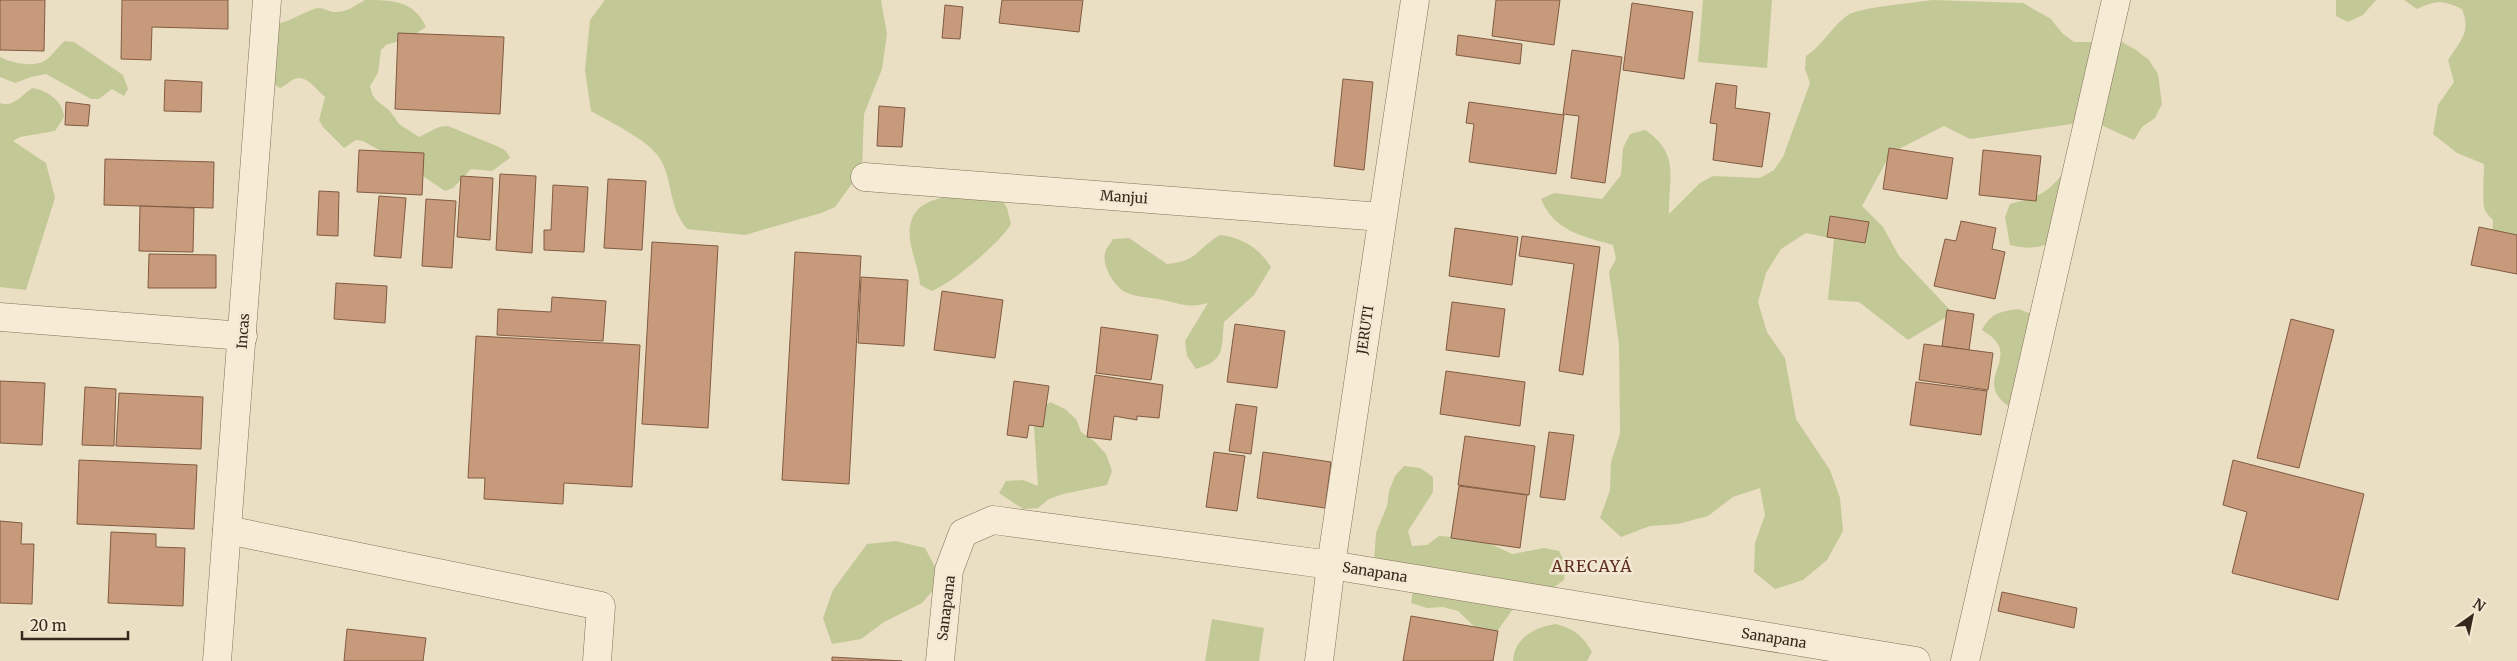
<svg xmlns="http://www.w3.org/2000/svg" width="2517" height="661" viewBox="0 0 2517 661" font-family="Merriweather,serif">
  <style>
    .green { fill: #c3c897 }
    .building { fill: #c79a7b; stroke: #815b42 }
    .lines { fill: none; stroke-linecap: round; stroke-linejoin: round }
    .street-casing { stroke: #84705b; stroke-width: 29 }
    .street { stroke: #f6ecd5; stroke-width: 28 }
    .labels { text-anchor: middle; stroke-width: 5; stroke-linejoin: round; paint-order: stroke }
    .street-label { font-size: 14px; fill: #35291e; stroke: #f3e9d2 }
    .quarter-label { font-size: 16px; letter-spacing: 1px; fill: #5f2d20; stroke: #f3e9d2 }
  </style>
  <rect width="100%" height="100%" fill="#ebdfc3"/>
  <g class="green">
    <path d="M365 0C391 0 414 0 426 27L409 38 386 45 381 50 378 73 370 86 372 94 376 100 390 111 399 124 419 137 439 127 448 126 499 147 506 151 510 158 492 171 471 169 453 188 445 191 408 166 363 141 356 140 344 148 323 127 319 120 325 97C317 91 307 74 294 79 290 81 285 86 280 88L274 85 251 45 249 37 259 26C284 26 293 17 314 9 322 6 326 11 333 12 346 13 354 6 365 0Z"/>
    <path d="M605 0H881L887 34 882 69 864 114 862 170 835 207 821 213 745 235 687 229C669 207 673 185 662 162 652 141 611 123 591 111L585 70 590 20Z"/>
    <polygon points="1703,0 1772,0 1767,68 1698,62"/>
    <path d="M1932 0 2023 3 2051 19 2062 33 2074 42H2122L2136 50 2149 60 2158 74 2162 104 2155 118 2142 127 2134 140 2092 121 1970 139 1944 126 1891 153 1862 206 1883 227 1899 256 1953 313 1908 340 1859 302 1828 300 1834 239 1806 233 1781 249 1766 273 1758 302 1767 332 1785 358 1796 419 1830 470 1840 498 1843 531 1827 560 1803 580 1775 589 1754 572 1755 543 1765 515 1760 488 1733 497 1708 516 1678 524 1650 526 1621 537 1600 518 1610 490 1611 462 1620 434 1619 345 1609 272 1616 259 1613 245C1582 236 1554 231 1541 199L1554 193 1602 199 1621 175 1623 148 1630 134 1645 130C1681 154 1668 178 1669 214L1700 183 1713 176 1760 178 1774 170 1783 157 1810 83 1805 69 1806 56C1823 45 1832 26 1848 15 1861 7 1914 3 1932 0Z"/>
    <polygon points="2336,0 2376,0 2363,15 2348,22 2336,16"/>
    <path d="M2404 0H2517V248L2492 243 2493 220C2490 217 2487 214 2485 210 2482 205 2484 173 2484 164L2457 153 2433 134 2438 105 2454 82 2448 60C2461 40 2471 32 2462 9 2443 0 2436 0 2417 9Z"/>
    <path d="M65 41 74 42 123 75 128 89 124 96 112 89 99 99H91L46 74 31 77 15 83 0 77V57C12 63 34 68 46 60 53 55 58 46 65 41Z"/>
    <path d="M32 88C47 90 63 101 64 117L55 131 20 137 13 141 46 163 55 198 26 290 0 287V103C13 108 22 95 32 88Z"/>
    <path d="M2071 163 2054 241C2038 249 2027 249 2010 245L2005 217 2010 204C2046 194 2048 193 2071 163Z"/>
    <path d="M999 195 1007 208 1011 224C999 244 953 282 932 291L920 285C919 269 912 255 910 240 904 188 966 196 999 195Z"/>
    <path d="M1220 235C1243 238 1259 248 1271 267L1254 295 1224 322C1221 349 1226 360 1196 369L1187 356 1185 341 1208 303C1189 308 1185 305 1167 301 1153 297 1138 298 1125 292 1114 286 1102 266 1105 253 1106 248 1111 243 1113 239L1129 238 1167 264C1199 261 1196 249 1220 235Z"/>
    <path d="M2018 309 2032 314 2023 404 2008 406C1975 380 2014 363 1995 340 1992 336 1986 333 1982 330 1991 313 1999 312 2018 309Z"/>
    <polygon points="1050,402 1065,409 1076,419 1081,432 1094,441 1106,454 1112,471 1107,485 1063,494 1049,499 1038,508 1023,509 999,493 1006,481 1023,480 1038,486 1034,427 1038,412"/>
    <polygon points="1404,466 1420,468 1433,477 1433,492 1408,531 1412,546 1427,545 1439,536 1453,537 1468,533 1512,554 1544,548 1559,551 1566,564 1564,580 1540,597 1513,609 1495,634 1480,632 1458,611 1443,607 1427,608 1411,603 1415,574 1374,562 1376,533 1387,506 1389,491 1395,476"/>
    <polygon points="896,541 925,548 942,580 922,603 884,622 861,639 832,644 823,618 833,590 867,544"/>
    <polygon points="1212,619 1264,628 1259,661 1205,661"/>
    <path d="M1556 624C1574 629 1583 636 1592 652L1587 661H1513C1514 638 1535 627 1556 624Z"/>
  </g>
  <g class="building">
    <polygon points="0,0 45,0 44,51 0,50"/>
    <polygon points="122,0 228,0 228,29 152,27 151,60 121,59"/>
    <polygon points="1002,0 1083,0 1079,32 999,23"/>
    <polygon points="1496,0 1560,0 1554,45 1492,36"/>
    <polygon points="1632,3 1693,12 1684,79 1623,70"/>
    <polygon points="945,5 963,7 960,39 942,38"/>
    <polygon points="398,33 504,37 500,114 395,109"/>
    <polygon points="1458,35 1522,44 1520,64 1456,55"/>
    <polygon points="1572,50 1622,57 1605,183 1571,178 1579,116 1563,114"/>
    <polygon points="1343,79 1373,82 1364,170 1334,166"/>
    <polygon points="165,80 202,82 201,112 164,111"/>
    <polygon points="1716,83 1737,86 1735,108 1770,113 1762,167 1713,160 1717,124 1710,123"/>
    <polygon points="66,102 90,105 88,126 65,125"/>
    <polygon points="1469,102 1564,115 1556,174 1469,162 1474,124 1466,123"/>
    <polygon points="879,106 905,108 902,147 877,146"/>
    <polygon points="1889,148 1953,158 1947,199 1883,189"/>
    <polygon points="359,150 424,153 422,195 357,192"/>
    <polygon points="1983,150 2041,156 2036,201 1979,195"/>
    <polygon points="105,159 214,162 213,208 104,205"/>
    <polygon points="500,174 536,176 532,253 496,250"/>
    <polygon points="461,176 493,178 490,240 457,237"/>
    <polygon points="608,179 646,181 642,250 604,248"/>
    <polygon points="553,185 588,187 584,252 544,250 544,230 551,230"/>
    <polygon points="319,191 339,192 338,236 317,235"/>
    <polygon points="379,196 406,198 401,258 374,256"/>
    <polygon points="426,199 456,201 452,268 422,266"/>
    <polygon points="140,206 194,208 193,252 139,251"/>
    <polygon points="1830,216 1869,222 1865,243 1827,237"/>
    <polygon points="1961,221 1996,228 1992,249 2005,252 1995,299 1934,286 1945,239 1956,241"/>
    <polygon points="2479,227 2517,235 2517,274 2471,265"/>
    <polygon points="1455,228 1518,237 1512,285 1449,276"/>
    <polygon points="1522,236 1600,247 1583,375 1559,371 1574,264 1519,256"/>
    <polygon points="652,242 718,246 708,428 642,424"/>
    <polygon points="795,252 861,256 849,484 782,480"/>
    <polygon points="149,254 216,255 216,288 148,288"/>
    <polygon points="861,277 908,280 904,346 858,343"/>
    <polygon points="336,283 387,286 385,323 334,319"/>
    <polygon points="942,291 1003,300 995,358 934,350"/>
    <polygon points="552,297 606,301 603,341 497,335 498,309 551,312"/>
    <polygon points="1452,302 1505,309 1499,357 1446,350"/>
    <polygon points="1947,310 1974,314 1969,350 1942,346"/>
    <polygon points="2291,319 2334,330 2299,468 2257,458"/>
    <polygon points="1235,324 1285,331 1277,388 1227,382"/>
    <polygon points="1101,327 1158,335 1151,380 1096,373"/>
    <polygon points="476,336 640,345 632,487 564,483 563,504 484,499 485,478 468,478"/>
    <polygon points="1924,344 1993,353 1988,390 1919,380"/>
    <polygon points="1446,371 1525,382 1520,426 1440,414"/>
    <polygon points="1095,375 1163,385 1159,418 1137,416 1137,420 1114,416 1111,440 1087,437"/>
    <polygon points="0,381 45,383 42,445 0,443"/>
    <polygon points="1014,381 1049,386 1043,427 1029,425 1027,438 1007,435"/>
    <polygon points="1916,382 1987,391 1981,435 1910,425"/>
    <polygon points="85,387 116,389 114,446 82,445"/>
    <polygon points="119,393 203,397 201,449 116,446"/>
    <polygon points="1236,404 1257,407 1251,454 1229,451"/>
    <polygon points="1549,432 1574,435 1565,500 1540,497"/>
    <polygon points="1465,436 1535,446 1529,495 1458,485"/>
    <polygon points="1214,452 1245,456 1237,511 1206,507"/>
    <polygon points="1263,452 1331,462 1325,508 1257,498"/>
    <polygon points="79,460 197,465 194,529 77,524"/>
    <polygon points="2233,460 2364,494 2338,600 2232,573 2247,512 2223,505"/>
    <polygon points="1459,486 1527,495 1520,548 1451,538"/>
    <polygon points="0,521 22,523 21,544 34,544 32,604 0,603"/>
    <polygon points="111,532 156,534 156,547 185,548 183,606 108,603"/>
    <polygon points="2002,592 2077,608 2074,628 1998,611"/>
    <polygon points="1411,616 1498,631 1493,661 1403,661"/>
    <polygon points="347,629 426,638 423,661 344,661"/>
    <polygon points="832,657 902,661 832,661"/>
  </g>
  <g class="lines">
    <g class="street-casing">
      <g id="street">
        <polyline points="865,177 1382,217"/>
        <polyline points="0,317 243,336"/>
        <polyline points="227,530 601,606 597,661"/>
        <polyline points="217,661 267,0"/>
        <polyline points="940,661 949,570 963,533 993,520 1331,565 1916,661"/>
        <polyline points="1319,661 1331,565 1415,0"/>
        <polyline points="1965,661 2116,0"/>
      </g>
    </g>
    <use href="#street" class="street"/>
  </g>
  <g class="labels">
    <g class="street-label">
      <text transform="translate(1124 197) rotate(4)" y="5">Manjui</text>
      <text transform="translate(1365 330) rotate(-82)" y="5">JERUTI</text>
      <text transform="translate(243 331) rotate(-86)" y="5">Incas</text>
      <text transform="translate(1375 572) rotate(9)" y="5">Sanapana</text>
      <text transform="translate(946 608) rotate(-83)" y="5">Sanapana</text>
      <text transform="translate(1774 638) rotate(9)" y="5">Sanapana</text>
    </g>
    <g class="quarter-label">
      <text x="1592" y="572">ARECAYÁ</text>
    </g>
  </g>
  <g transform="translate(2472 616) rotate(33)" stroke="#f3e9d2" stroke-width="4" paint-order="stroke">
  <path d="M0-4L9 19L0 12L-9 19Z" fill="#35291e"/>
  <text y="-8" font-size="14" font-weight="bold" text-anchor="middle" fill="#35291e">N</text>
  </g>
  <path d="M22 631v8h106v-8" fill="none" stroke="#35291e" stroke-width="2.5"/>
  <text x="30" y="631" font-size="15" fill="#35291e" stroke="#f3e9d2" stroke-width="4" paint-order="stroke">20 m</text>
</svg>
